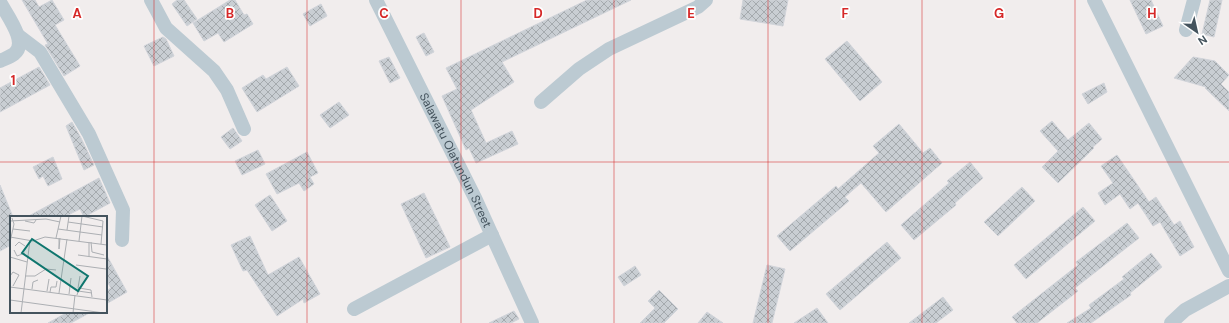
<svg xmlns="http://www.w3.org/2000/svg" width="1229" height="323" viewBox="0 0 1229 323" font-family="'DM Sans',sans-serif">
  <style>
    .building { fill: url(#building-cross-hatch); stroke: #d1d4da }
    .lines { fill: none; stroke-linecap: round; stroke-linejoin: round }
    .minor { stroke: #bccad2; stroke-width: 14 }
    .grid { fill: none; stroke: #d62828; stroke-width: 1; stroke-opacity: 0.55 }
    .labels { text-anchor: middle; stroke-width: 3.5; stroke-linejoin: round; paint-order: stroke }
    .street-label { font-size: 12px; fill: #44535d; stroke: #fff }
    .inset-road { fill: none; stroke: #acafb3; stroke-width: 1 }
    .view { fill: #0f766e; fill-opacity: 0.15; stroke: #0f766e; stroke-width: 2 }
    .inset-edge { fill: none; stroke: #44535d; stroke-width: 2 }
    .grid-label { font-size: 13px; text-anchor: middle; font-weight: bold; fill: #d62828; stroke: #fff; stroke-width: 3.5; stroke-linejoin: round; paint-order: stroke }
  </style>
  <defs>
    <pattern id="building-cross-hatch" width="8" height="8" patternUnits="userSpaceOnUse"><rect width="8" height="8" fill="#c9ced3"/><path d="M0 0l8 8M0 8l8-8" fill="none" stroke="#a5aaae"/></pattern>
  </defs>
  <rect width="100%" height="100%" fill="#f1eded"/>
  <g class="building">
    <polygon points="22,0 35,0 39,7 52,0 64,20 55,25 80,66 64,76 45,45 48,44"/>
    <polygon points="177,0 184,0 197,19 187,26 172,4"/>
    <polygon points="230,0 235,0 244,15 247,14 253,24 224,42 218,33 204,41 193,23"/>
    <polygon points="587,0 631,0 502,62 514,82 471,110 486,143 512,131 518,144 476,163 469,148 466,150 442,96 457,89 446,68"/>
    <polygon points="743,0 788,0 783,26 740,19"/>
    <polygon points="1130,0 1151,0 1163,26 1146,34"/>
    <polygon points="1210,0 1222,0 1214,37 1202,34"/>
    <polygon points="321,4 327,16 310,26 303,14"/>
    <polygon points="424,33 434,52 426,56 416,37"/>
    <polygon points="163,37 166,39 174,56 154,66 144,46"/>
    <polygon points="847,41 882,82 860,101 825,59"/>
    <polygon points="389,57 400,78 390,83 379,61"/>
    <polygon points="1193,57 1215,61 1229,75 1221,84 1229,92 1229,111 1205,88 1206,87 1174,78"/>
    <polygon points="39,67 50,85 0,112 0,88"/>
    <polygon points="287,67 299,86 257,112 242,88 263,75 266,79"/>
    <polygon points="1104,83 1107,92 1088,104 1082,94"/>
    <polygon points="339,102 349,115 330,128 320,115"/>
    <polygon points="1052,121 1068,140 1089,123 1102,139 1093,147 1094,148 1058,183 1042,167 1058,151 1040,131"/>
    <polygon points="72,122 81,138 94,165 84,170 66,126"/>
    <polygon points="899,124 923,153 930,148 942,163 886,212 861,183 845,197 849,201 790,251 777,236 836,186 838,189 879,153 873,146"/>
    <polygon points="233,128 242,141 230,149 221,137"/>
    <polygon points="258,150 265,164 242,175 235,161"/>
    <polygon points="307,152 318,173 310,177 314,184 304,191 299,183 277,194 266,174"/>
    <polygon points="1117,155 1149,202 1156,197 1174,225 1180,221 1194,247 1180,256 1160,222 1153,226 1138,203 1130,209 1120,194 1105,205 1098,193 1113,183 1101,166"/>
    <polygon points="53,157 62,179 48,186 43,176 39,179 33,167"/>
    <polygon points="970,162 983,178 955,203 956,205 914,240 901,225 949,183 947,181"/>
    <polygon points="99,178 110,203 84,217 80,209 64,217 27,217"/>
    <polygon points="0,185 13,217 11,217 11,245 0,251"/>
    <polygon points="1022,187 1035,201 998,236 984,222"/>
    <polygon points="424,193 450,247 426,258 401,204"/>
    <polygon points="270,195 287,221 272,231 255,205"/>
    <polygon points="1083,207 1095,221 1026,279 1014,265"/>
    <polygon points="1127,223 1139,238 1075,288 1078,291 1037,323 1017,323 1012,317 1078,265 1076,262"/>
    <polygon points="250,236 268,275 299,257 320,294 304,303 303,299 277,316 247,270 243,271 231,245"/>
    <polygon points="887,242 901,258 840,310 826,294"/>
    <polygon points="1151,253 1162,267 1130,293 1131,295 1091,323 1067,323 1091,308 1089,305 1124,279 1122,277"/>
    <polygon points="106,254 127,292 106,304 106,291 111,288 106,280"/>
    <polygon points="767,265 785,269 772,323 753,323"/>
    <polygon points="635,266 641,275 624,286 618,277"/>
    <polygon points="659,290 678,309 664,323 640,323 655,308 648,301"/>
    <polygon points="943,297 953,310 936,323 909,323"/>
    <polygon points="817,308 828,323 794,323"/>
    <polygon points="514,311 519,319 511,323 489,323"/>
    <polygon points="68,312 91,312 71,323 48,323"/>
    <polygon points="707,312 723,323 698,323"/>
  </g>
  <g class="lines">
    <g class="minor">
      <polyline points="151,0 166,28 214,71 227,90 244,129"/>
      <path id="s1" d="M376 0 475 198 532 323"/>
      <polyline points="1094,0 1229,271"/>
      <path d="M0 2C6 14 29 43 14 54 10 57 4 59 0 61"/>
      <polyline points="1186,30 1194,0"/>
      <polyline points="19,36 40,52 89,134 123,210 122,240"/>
      <polyline points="541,102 579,69 609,49 698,7 706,0"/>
      <polyline points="354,309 492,235"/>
      <polyline points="1171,323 1185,310 1229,286"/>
    </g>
  </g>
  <path class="grid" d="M154 0V323M307 0V323M461 0V323M614 0V323M768 0V323M922 0V323M1075 0V323M0 162H1229"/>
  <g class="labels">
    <g class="street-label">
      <text dy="4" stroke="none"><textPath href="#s1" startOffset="179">Salawatu Olatundun Street</textPath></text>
    </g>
  </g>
  <g transform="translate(10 216)">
    <rect width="97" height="97" fill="#f1eded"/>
    <path class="inset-road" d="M72 0 93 5 91 28M0 5 36 3 50 6M15 5 24 7 26 4M58 6 93 11M3 13 20 15M48 13 92 19M57 14 59 0M0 21 23 25 35 21 97 29M46 22 51 0M49 22V33L50 22M69 25 72 0M0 26 4 8 2 2M81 26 82 36 94 39M5 30 9 26 15 30M4 34 7 40 15 37M68 39 97 43M79 40V26M0 41 17 46M66 49 96 53M0 60 3 56 9 59 3 70M15 60H25L36 53 46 54M0 71 97 84M68 72 70 60M22 73 23 66 28 64M37 75 39 63M68 75 82 77M40 76 41 71H46L47 65M49 77 57 23M59 78 61 62M67 79 69 72 81 74 82 81M0 84 94 97M11 97 20 24M63 97 65 79"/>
    <path class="view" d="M22 23 78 60 68 75 12 37Z"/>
    <rect width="97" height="97" class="inset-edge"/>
  </g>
  <g class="grid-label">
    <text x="77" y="18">A</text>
    <text x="230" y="18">B</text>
    <text x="384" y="18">C</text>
    <text x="538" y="18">D</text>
    <text x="691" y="18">E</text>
    <text x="845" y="18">F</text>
    <text x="999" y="18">G</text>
    <text x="1152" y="18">H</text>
    <text x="13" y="85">1</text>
  </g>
  <g transform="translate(1197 32) rotate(146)" stroke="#ffffff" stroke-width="3" paint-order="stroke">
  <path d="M0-3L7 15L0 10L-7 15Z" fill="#44535d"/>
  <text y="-6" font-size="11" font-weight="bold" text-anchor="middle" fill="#44535d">N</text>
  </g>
</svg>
